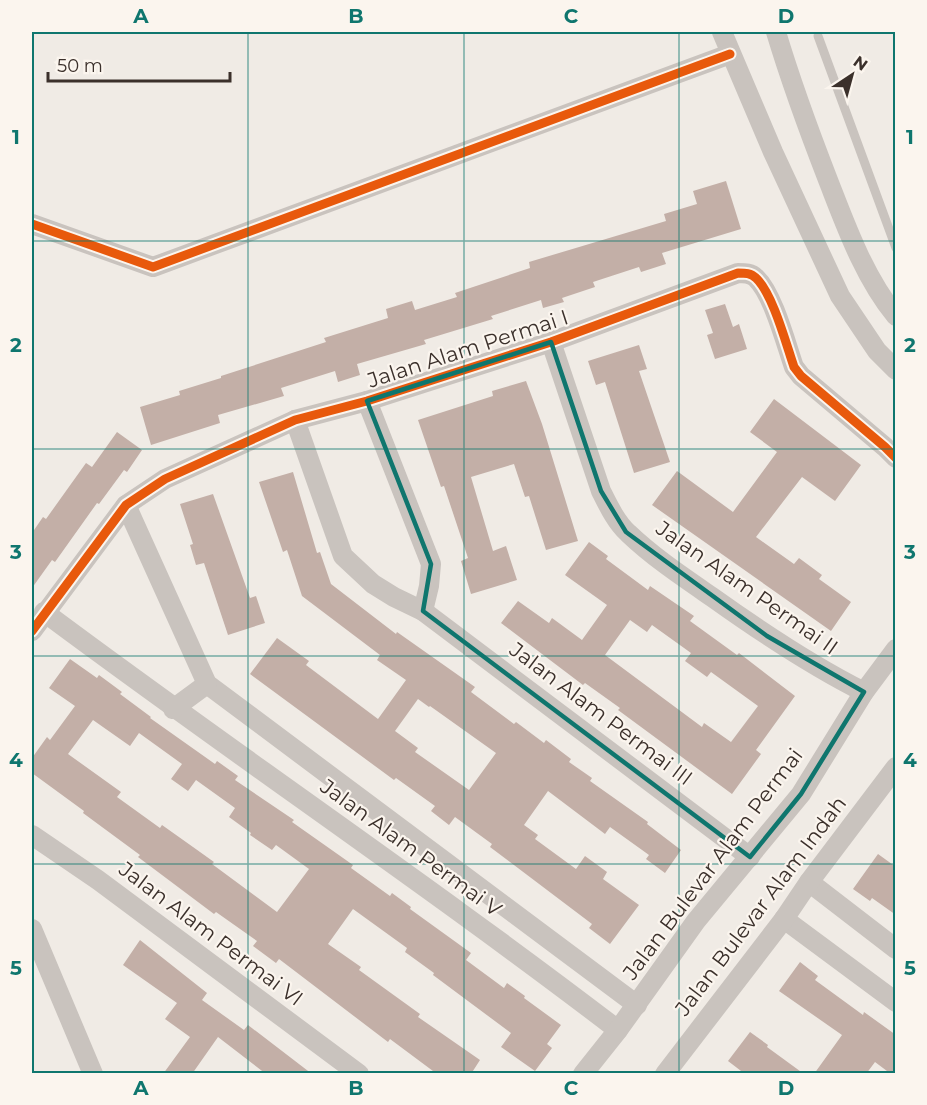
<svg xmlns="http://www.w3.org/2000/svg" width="927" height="1105" viewBox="0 0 927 1105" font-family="Montserrat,sans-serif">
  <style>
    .building { fill: #c3afa7; fill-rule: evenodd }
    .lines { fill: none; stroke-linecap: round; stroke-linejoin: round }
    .service { stroke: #c9c3be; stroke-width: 9 }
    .minor { stroke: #c9c3be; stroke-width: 20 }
    .cycleway-casing { stroke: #fbf5ee; stroke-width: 13 }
    .cycleway { stroke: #e8590c; stroke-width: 9 }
    .marked { fill: none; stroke: #0f766e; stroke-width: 4.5; stroke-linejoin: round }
    .grid { fill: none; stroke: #0f766e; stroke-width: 1.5; stroke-opacity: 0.55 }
    .labels { text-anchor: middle; stroke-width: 4.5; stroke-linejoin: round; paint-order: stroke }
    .street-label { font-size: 21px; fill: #3b302b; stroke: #fbf5ee }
    .neatline { fill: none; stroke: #0f766e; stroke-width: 2 }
    .grid-label { font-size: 20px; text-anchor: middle; font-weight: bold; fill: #0f766e }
  </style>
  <rect width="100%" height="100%" fill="#f0ebe5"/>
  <g class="building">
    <polygon points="726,181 741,229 662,253 666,264 641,272 639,267 593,282 595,287 562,298 564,302 543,308 541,300 491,316 493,319 424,340 426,344 357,364 360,375 338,382 335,371 281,388 284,396 218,415 220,423 151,445 140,407 180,395 179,391 221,378 221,376 326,342 324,338 388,318 386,309 412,301 415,310 457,297 455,293 530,268 529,262 666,221 664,214 697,204 693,191"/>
    <polygon points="725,304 733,327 739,324 747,349 715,359 707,335 713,333 705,310"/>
    <polygon points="639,345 647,369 639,371 670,462 634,473 605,382 596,385 588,361"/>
    <polygon points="526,381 542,424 578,541 546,550 529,496 525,497 514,464 471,477 493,551 506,546 517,580 471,594 461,561 468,558 444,486 441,487 418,420 493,396 492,391"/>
    <polygon points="774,399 861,465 835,501 802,477 756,537 794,564 799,558 822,575 819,579 851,602 831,631 652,505 677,471 733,512 777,452 750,432"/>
    <polygon points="117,432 142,450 127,472 124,470 99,504 97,503 55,562 52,560 32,588 32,533 43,517 46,519 86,463 92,467"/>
    <path d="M293 472 317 553 320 552 331 584 396 634 397 632 475 687 471 692 514 724 516 722 544 743 546 740 571 759 569 762 592 778 590 781 648 822 647 824 681 850 665 873 646 859 649 855 610 827 605 834 548 791 524 825 538 835 535 839 576 869 585 856 607 872 603 879 639 905 610 944 589 928 592 924 490 847 492 844 455 817 449 825 431 811 435 806 396 778 394 780 250 674 277 638 309 661 306 665 378 719 406 680 377 660 380 655 302 596 287 550 283 552 259 482ZM418 699 429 707 430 706 496 753 469 790 415 752 418 748 395 731Z"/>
    <polygon points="213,494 250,598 256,596 265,623 228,635 204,563 196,565 190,545 193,544 180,504"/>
    <path d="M589 542 608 556 606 559 648 590 650 586 694 616 690 621 737 655 739 653 795 696 756 750 761 754 732 794 618 710 620 708 585 683 583 685 501 623 518 601 549 623 552 618 582 640 607 605 565 575ZM630 620 647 632 652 625 691 653 685 661 707 677 711 672 758 706 731 742 704 723 702 727 605 655Z"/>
    <path d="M70 659 97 678 99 675 122 692 120 694 151 717 150 718 215 764 217 761 238 776 235 780 294 820 292 822 353 865 351 868 390 896 392 893 411 907 410 909 471 953 466 960 504 988 507 983 525 996 524 998 561 1025 547 1044 552 1048 535 1071 501 1047 511 1033 433 975 434 973 405 952 407 948 353 909 328 944 361 967 359 970 420 1014 418 1017 480 1060 471 1074H437L390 1039 388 1042 279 959 276 963 253 946 257 941 216 912 214 914 138 857 140 855 83 813 84 811 32 773V758L47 737 50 740 75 706 49 688ZM93 720 130 746 139 733 182 764 171 779 188 791 196 780 235 808 229 817 251 833 250 835 272 850 276 845 309 869 277 912 212 864 214 862 193 847 162 825 160 828 117 797 121 792 68 754Z"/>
    <polygon points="878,854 896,867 896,915 872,898 870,901 853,889"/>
    <polygon points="140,940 207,993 202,1000 244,1030 248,1025 312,1074 266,1074 218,1037 192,1074 163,1074 190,1037 165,1019 177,1003 123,965"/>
    <polygon points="800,962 818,976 815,980 863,1015 864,1012 896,1035 896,1074 891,1074 875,1062 866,1074 814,1074 842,1035 779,991"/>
    <polygon points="750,1032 768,1045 767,1047 804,1074 745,1074 728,1061"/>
  </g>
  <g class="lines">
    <polyline class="service" points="818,36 896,248"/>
    <g class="minor">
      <polyline points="722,32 773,152 840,296 877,351 896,370"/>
      <path d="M776 32C791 82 809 131 828 180 846 226 864 277 896 316"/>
      <polyline points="32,224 153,267 730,54"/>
      <path d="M551 342 601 491C608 505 616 522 628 533 653 557 683 577 712 597 761 632 810 665 864 692"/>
      <polyline points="367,401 431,564 429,586 423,611"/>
      <polyline points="295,420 343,556 373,584 394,597 423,611 750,857"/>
      <polyline points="126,505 207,684 637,1005"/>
      <path d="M44 612C234 754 430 886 618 1030"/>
      <path d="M32 631 126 505 165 479 295 420 367 401 551 342 738 273C745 273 751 273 756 278 773 294 786 344 794 367L801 376 885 447 896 458"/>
      <polyline points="173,709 207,684"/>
      <polyline points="32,835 98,880 359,1074"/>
      <polyline points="809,882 896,949"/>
      <polyline points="784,919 896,1002"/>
      <polyline points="32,929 93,1074"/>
      <polyline points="583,1074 618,1030 696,921 801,794 864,692 896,649"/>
      <polyline points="665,1074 784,919 809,882 896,767"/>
    </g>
    <g class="cycleway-casing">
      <g id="cycleway">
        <polyline points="32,224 153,267 730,54"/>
        <path d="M32 631 126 505 165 479 295 420 367 401 551 342 738 273C745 273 751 273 756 278 773 294 786 344 794 367L801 376 885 447 896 458"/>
      </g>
    </g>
    <use href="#cycleway" class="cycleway"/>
  </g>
  <path class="marked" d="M551 342 601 491 626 532 767 636 864 692 801 794 750 857 423 611 431 564 367 401Z"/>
  <path class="grid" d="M248 32V1074M464 32V1074M679 32V1074M32 241H896M32 449H896M32 656H896M32 864H896"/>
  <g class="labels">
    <g class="street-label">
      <text transform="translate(468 349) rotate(-18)" y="7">Jalan Alam Permai I</text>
      <text transform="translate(747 588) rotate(35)" y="7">Jalan Alam Permai II</text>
      <text transform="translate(601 714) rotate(37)" y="7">Jalan Alam Permai III</text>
      <text transform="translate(411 848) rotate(36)" y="7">Jalan Alam Permai V</text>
      <text transform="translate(713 864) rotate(-53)" y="7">Jalan Bulevar Alam Permai</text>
      <text transform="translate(761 906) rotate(-53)" y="7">Jalan Bulevar Alam Indah</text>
      <text transform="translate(211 934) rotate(37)" y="7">Jalan Alam Permai VI</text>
    </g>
  </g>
  <rect width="927" height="1105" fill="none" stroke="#fbf5ee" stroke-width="66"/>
  <g transform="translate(852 75) rotate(36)" stroke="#fbf5ee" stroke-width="4.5" paint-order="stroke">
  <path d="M0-4.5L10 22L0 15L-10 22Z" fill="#3b302b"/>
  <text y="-9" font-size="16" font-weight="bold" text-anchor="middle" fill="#3b302b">N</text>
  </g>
  <path d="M48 72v9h182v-9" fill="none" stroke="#3b302b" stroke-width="3"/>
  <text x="57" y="72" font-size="18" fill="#3b302b" stroke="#fbf5ee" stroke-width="4.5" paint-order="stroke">50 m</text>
  <rect x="33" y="33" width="861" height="1039" class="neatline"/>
  <g class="grid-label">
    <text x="141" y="23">A</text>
    <text x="356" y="23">B</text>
    <text x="571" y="23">C</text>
    <text x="786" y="23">D</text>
    <text x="16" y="144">1</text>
    <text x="910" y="144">1</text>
    <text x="16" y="352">2</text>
    <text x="910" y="352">2</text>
    <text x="16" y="559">3</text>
    <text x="910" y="559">3</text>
    <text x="16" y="767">4</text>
    <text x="910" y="767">4</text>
    <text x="16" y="975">5</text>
    <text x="910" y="975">5</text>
    <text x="141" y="1095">A</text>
    <text x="356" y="1095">B</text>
    <text x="571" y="1095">C</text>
    <text x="786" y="1095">D</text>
  </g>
</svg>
